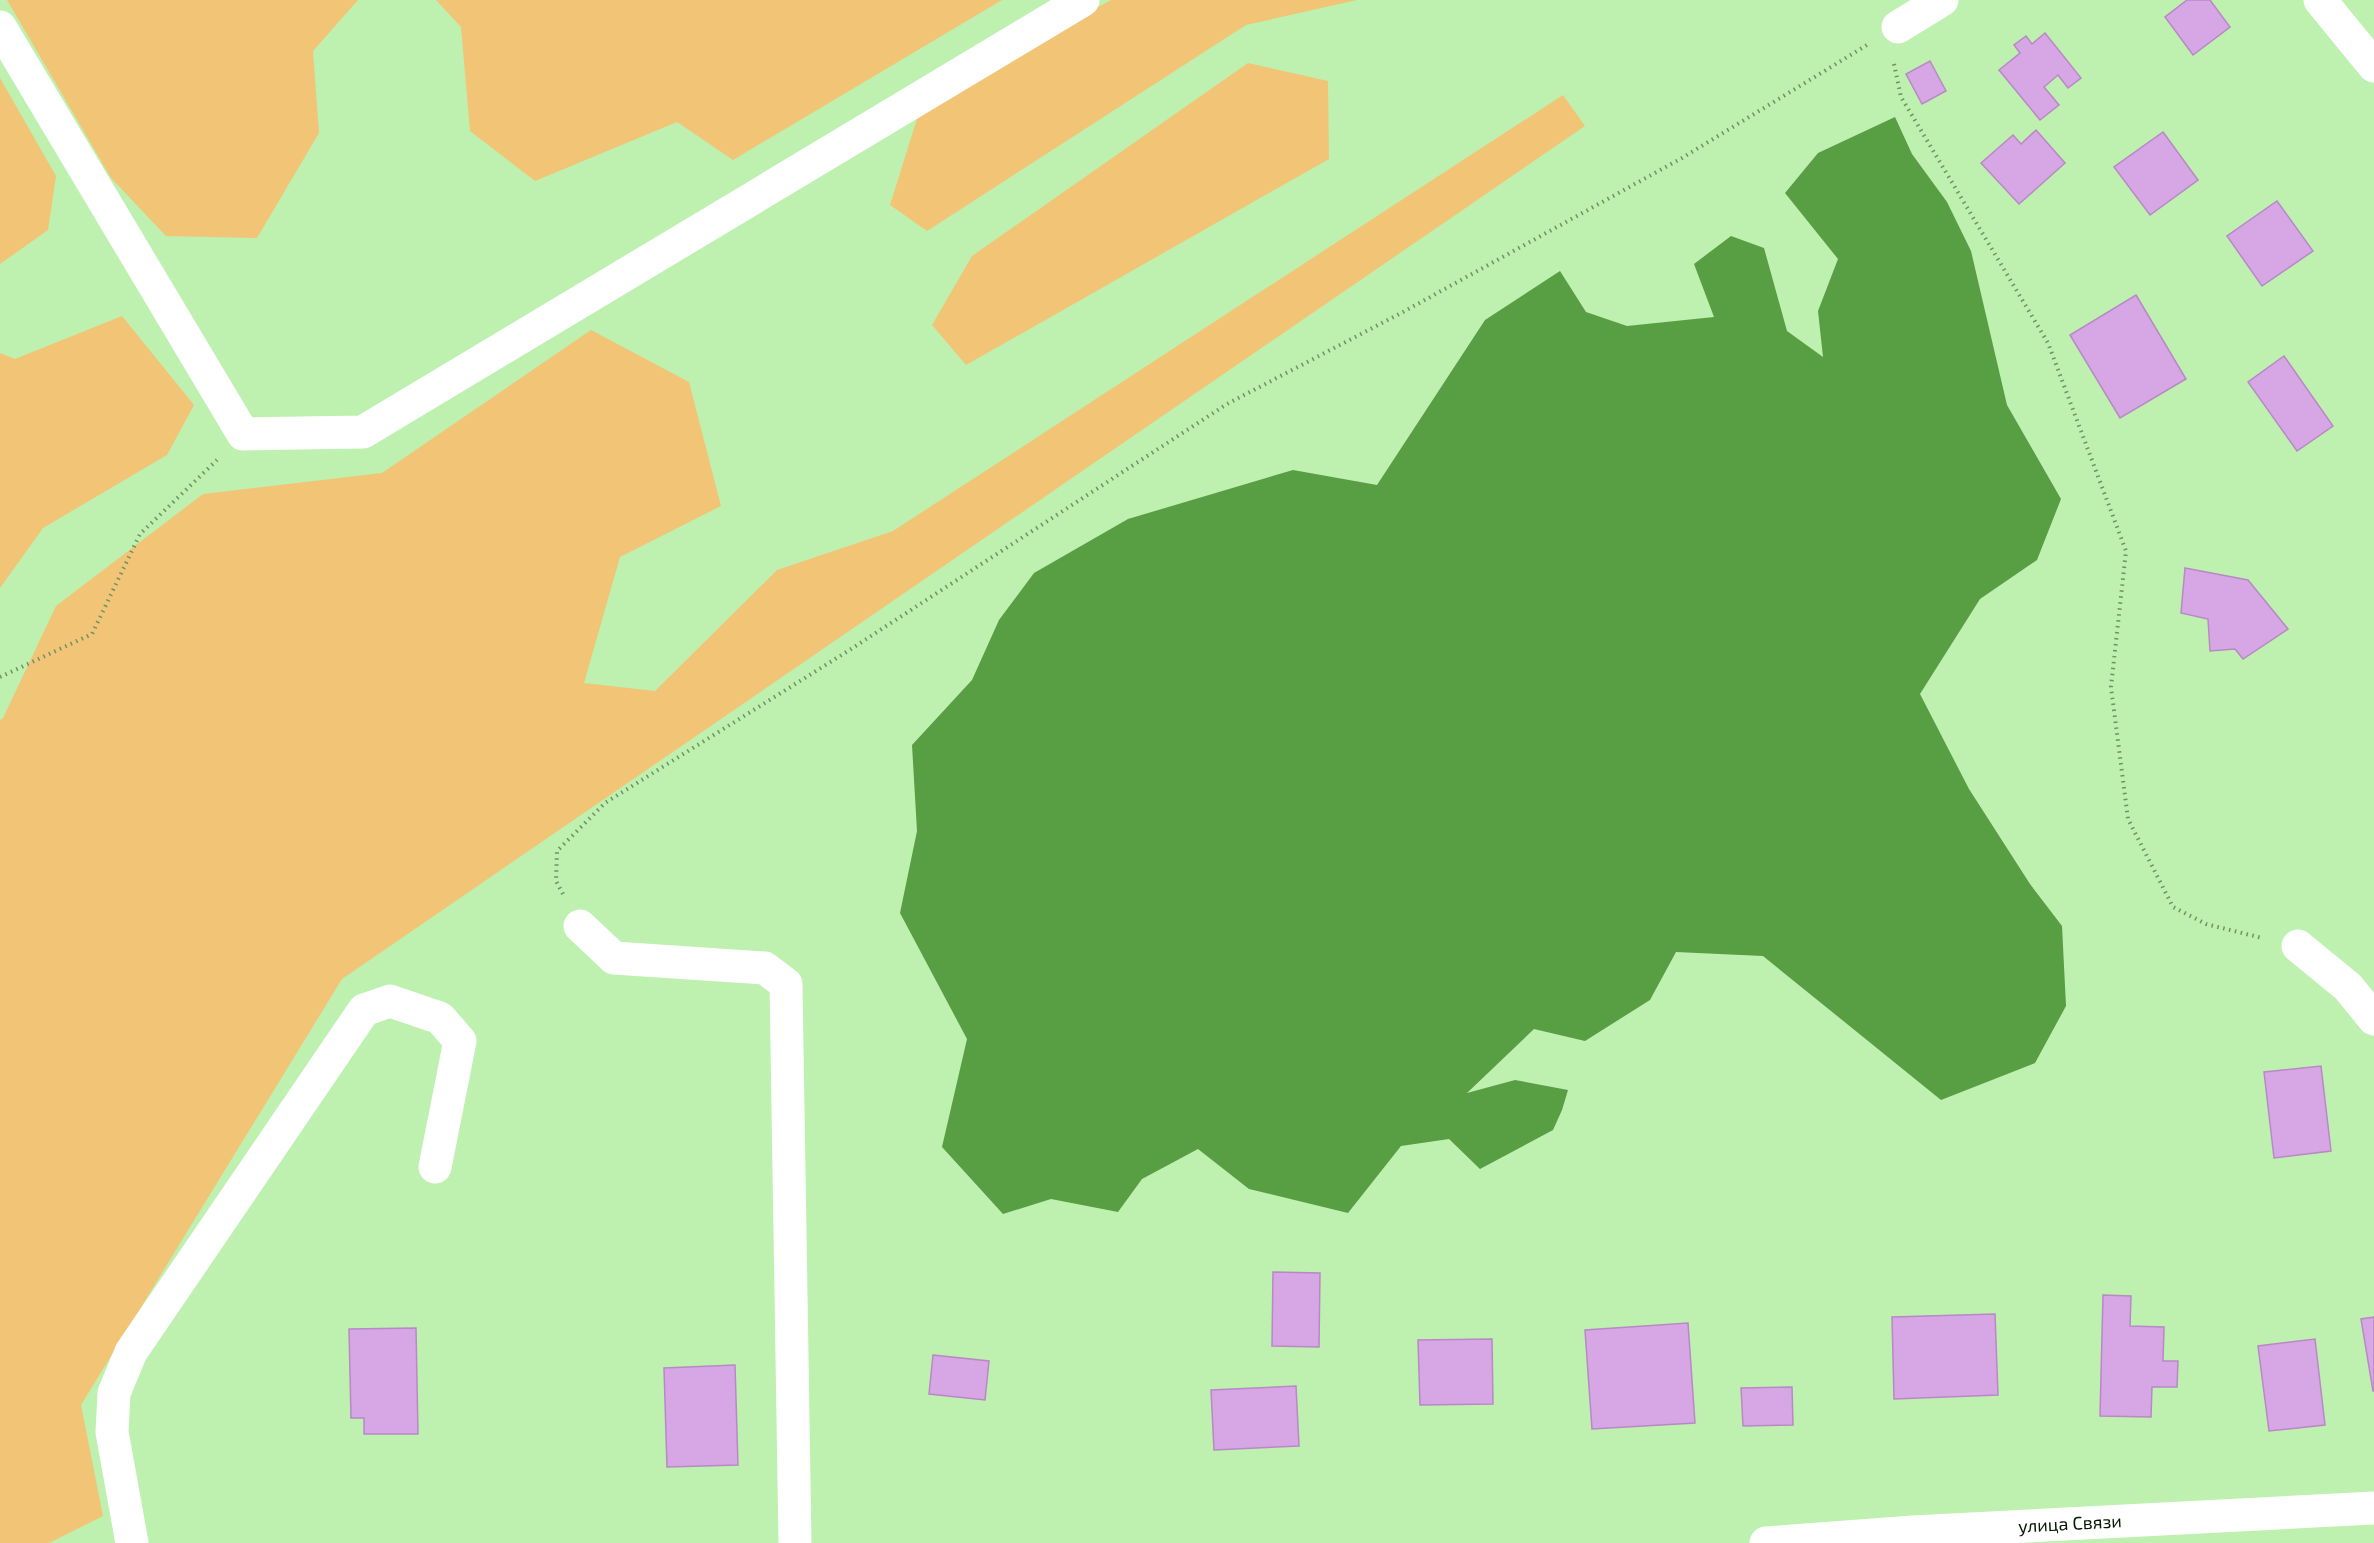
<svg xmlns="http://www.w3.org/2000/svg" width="2374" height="1543" viewBox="0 0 2374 1543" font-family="'Exo 2',sans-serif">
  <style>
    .green { fill: #f2c476 }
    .water { fill: #589e43 }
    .building { fill: #d7a6e4; stroke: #b889c5; stroke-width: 1.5 }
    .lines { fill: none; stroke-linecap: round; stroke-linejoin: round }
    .path { stroke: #6e9265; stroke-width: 4; stroke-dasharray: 1.5 4.5; stroke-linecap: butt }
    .minor { stroke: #fff; stroke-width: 33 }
    .major { stroke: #fff; stroke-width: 33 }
    .labels { text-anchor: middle; stroke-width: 4.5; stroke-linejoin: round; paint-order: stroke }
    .street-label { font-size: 18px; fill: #061803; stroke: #fff }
  </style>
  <rect width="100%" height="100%" fill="#bef0b0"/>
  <g class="green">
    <polygon points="7,0 358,0 313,51 319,133 257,238 166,236 111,178"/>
    <polygon points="436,0 1002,0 733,160 677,122 535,181 470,131 461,27"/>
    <polygon points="1111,0 1357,0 1246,25 927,231 890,205 921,106"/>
    <polygon points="1248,63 1328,81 1329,159 966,365 932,325 972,256"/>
    <polygon points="0,78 56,176 48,230 0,264"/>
    <polygon points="1563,95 1585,126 342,979 81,1405 103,1516 49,1543 0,1543 0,720 3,718 56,606 203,494 382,473 591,330 689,382 721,506 620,557 584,683 655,691 777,570 893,531"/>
    <polygon points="122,316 194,405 167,455 43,528 0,588 0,353 15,359"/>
  </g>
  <polygon class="water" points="1895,117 1912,154 1947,202 1971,251 2007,405 2061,499 2037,560 1980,599 1920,694 1969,789 2030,884 2062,926 2066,1006 2035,1063 1941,1100 1763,956 1676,952 1650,1000 1585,1041 1534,1029 1467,1093 1515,1080 1568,1090 1562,1110 1553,1130 1480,1169 1449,1139 1401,1146 1348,1213 1249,1189 1198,1149 1142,1179 1118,1212 1051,1199 1003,1214 942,1147 967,1039 900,913 917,831 912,745 972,680 999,620 1034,573 1128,519 1293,470 1377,485 1485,320 1560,271 1586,312 1627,326 1714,317 1694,264 1731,236 1764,248 1787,331 1823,357 1818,311 1838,259 1785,193 1818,153"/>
  <g class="building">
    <polygon points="2187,0 2210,0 2230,27 2193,55 2165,17"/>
    <polygon points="2045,33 2081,78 2068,88 2058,75 2044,87 2059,105 2040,120 1999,70 2020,53 2014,45 2026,36 2032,44"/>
    <polygon points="1930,61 1946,91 1922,104 1906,74"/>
    <polygon points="2036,130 2065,163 2019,204 1981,163 2013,135 2021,144"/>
    <polygon points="2163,132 2198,180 2150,215 2114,167"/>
    <polygon points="2277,201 2313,251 2262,286 2227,236"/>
    <polygon points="2136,295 2186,379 2120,418 2070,335"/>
    <polygon points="2284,356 2333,426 2297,451 2248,382"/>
    <polygon points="2185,568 2248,580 2288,629 2243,659 2235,649 2210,651 2208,619 2181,613"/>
    <polygon points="2321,1066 2331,1151 2274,1158 2264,1072"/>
    <polygon points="1273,1272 1320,1273 1319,1347 1272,1346"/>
    <polygon points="2103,1295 2131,1296 2130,1326 2164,1327 2163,1361 2178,1361 2177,1387 2152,1387 2151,1417 2100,1416"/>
    <polygon points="1995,1314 1998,1395 1894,1399 1892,1317"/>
    <polygon points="2374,1317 2374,1391 2373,1391 2361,1319"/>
    <polygon points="1688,1323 1695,1423 1592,1429 1585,1330"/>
    <polygon points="416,1328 418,1434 364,1434 364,1418 351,1418 349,1329"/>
    <polygon points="1492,1339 1493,1404 1420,1405 1418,1340"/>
    <polygon points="2315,1339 2325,1425 2269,1431 2258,1346"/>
    <polygon points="933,1355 989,1361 985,1400 929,1394"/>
    <polygon points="735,1365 738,1465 667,1467 664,1368"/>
    <polygon points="1296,1386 1299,1446 1214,1450 1211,1390"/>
    <polygon points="1792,1387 1793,1425 1743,1426 1741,1388"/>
  </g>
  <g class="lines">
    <g class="path">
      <polyline points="1894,64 1901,97 2048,343 2126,551 2111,687 2128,819 2173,907 2206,924 2262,938"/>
      <polyline points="0,677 92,634 140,534 217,460"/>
      <polyline points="563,894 556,881 557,851 605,803 848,651 1227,404 1403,312 1682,158 1867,45"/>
    </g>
    <g class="minor">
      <polyline points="2320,0 2374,66"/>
      <polyline points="0,27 243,434 363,432 1083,0"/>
      <polyline points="1898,27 1942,0"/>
      <polyline points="580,926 614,958 765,968 786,984 795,1543"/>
      <polyline points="2298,946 2348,987 2374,1019"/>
      <polyline points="132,1543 112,1432 114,1393 131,1352 364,1010 390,1001 440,1018 460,1041 435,1167"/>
    </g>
    <polyline class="major" points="1766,1543 1913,1532 2374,1508"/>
  </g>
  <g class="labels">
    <g class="street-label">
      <text transform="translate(2070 1524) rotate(-3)" y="6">улица Связи</text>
    </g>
  </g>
</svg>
